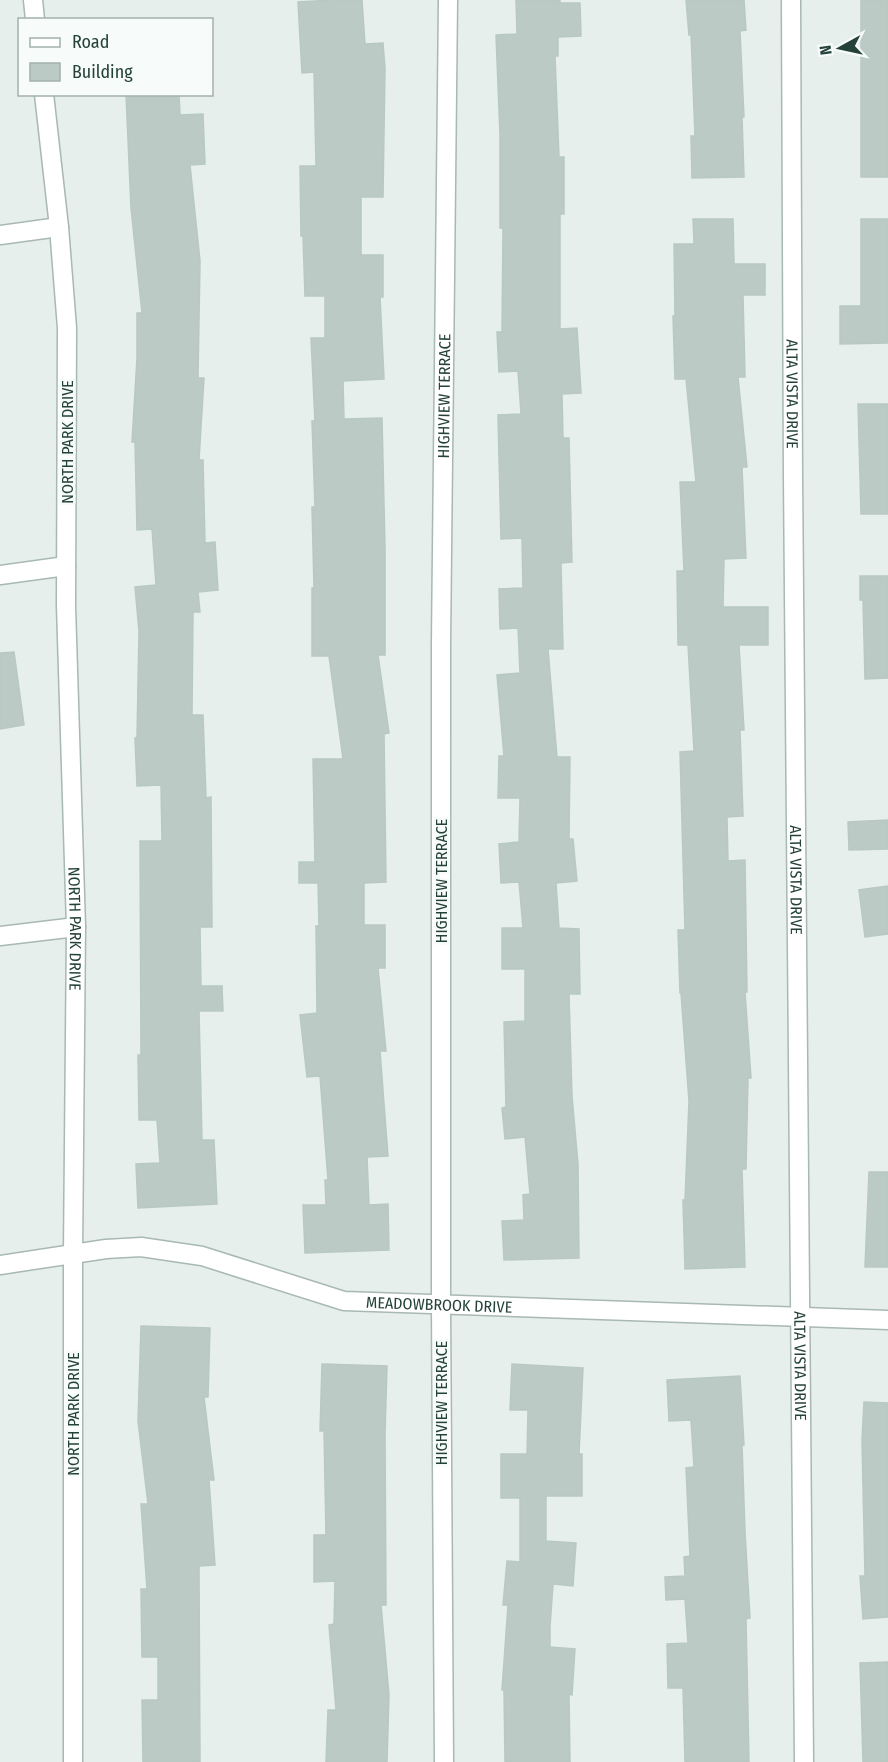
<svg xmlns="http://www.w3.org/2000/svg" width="888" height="1762" viewBox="0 0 888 1762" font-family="'Fira Sans Condensed',sans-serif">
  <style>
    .building { fill: #bbcac4; stroke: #b8c9c2; stroke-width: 1.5 }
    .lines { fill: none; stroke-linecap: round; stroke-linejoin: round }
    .minor-casing { stroke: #a8b8b2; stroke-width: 21 }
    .minor { stroke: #fff; stroke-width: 18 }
    .labels { text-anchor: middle; stroke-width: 5; stroke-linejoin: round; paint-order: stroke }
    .street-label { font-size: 16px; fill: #24423a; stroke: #f7fbf9 }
  </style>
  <rect width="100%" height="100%" fill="#e6efeb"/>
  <g class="building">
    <polygon points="333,0 362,0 365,44 383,43 385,68 383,197 361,197 361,255 383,255 383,297 380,297 384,379 343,381 344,419 382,418 385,548 385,655 378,655 389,733 384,734 386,882 364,883 364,925 385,925 385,968 378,968 386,1051 380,1051 388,1156 367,1157 369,1205 388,1204 389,1250 305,1253 303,1205 326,1205 325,1180 328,1180 320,1076 307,1077 300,1015 317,1013 316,926 319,926 318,883 299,883 299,862 315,862 313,759 343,759 329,656 312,656 312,588 314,588 312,507 315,507 312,421 315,421 311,338 325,338 325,296 305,296 303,236 301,236 300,166 316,166 314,72 302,73 298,2"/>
    <polygon points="516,0 560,0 560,3 580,3 581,36 558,37 558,56 555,56 559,157 564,157 564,214 560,214 560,329 577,328 581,393 562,394 563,438 569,438 572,562 561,563 563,649 548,649 557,757 570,757 569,839 573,839 577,881 556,883 559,928 579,929 580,994 569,994 572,1096 578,1164 579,1258 504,1260 502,1221 524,1220 523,1195 530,1194 525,1137 505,1139 502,1108 506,1107 504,1022 525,1021 525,969 502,969 502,928 523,928 519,882 501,883 499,844 519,842 520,798 498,798 499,756 504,756 497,675 520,673 518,628 500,629 499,589 523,588 522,538 501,539 498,415 521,414 518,371 499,372 497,332 502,332 503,228 500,228 500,135 496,35 517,34"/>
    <polygon points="686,0 744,0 746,30 740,31 744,117 742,117 744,177 692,178 691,136 695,136 691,34 689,35"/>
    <rect x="861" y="0" width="27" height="177"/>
    <polygon points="126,94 179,94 180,115 203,114 205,164 190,165 200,261 198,378 204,378 199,460 203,460 205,543 215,542 218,590 198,592 200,612 193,612 192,715 203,715 206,798 211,797 212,927 200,927 201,986 222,986 223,1011 199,1011 202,1140 214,1140 217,1204 138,1208 136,1164 160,1163 157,1120 139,1120 138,1055 141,1055 140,841 162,841 161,785 137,786 135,738 137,738 139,631 135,587 156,585 152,529 137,530 135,442 132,442 137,358 137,313 142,313 131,208"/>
    <polygon points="693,219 733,219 734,264 765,264 765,295 743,295 745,377 738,377 747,467 742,467 746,558 724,559 723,607 768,607 768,645 739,645 744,730 740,730 743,816 727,817 728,861 745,860 747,992 745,992 751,1078 748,1078 746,1169 742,1169 745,1267 685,1269 683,1200 685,1200 689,1101 681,993 680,993 678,930 685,930 680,752 694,751 688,645 678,645 677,571 684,571 680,482 696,482 686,379 675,379 673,316 675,316 674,244 694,244"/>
    <polygon points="861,219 888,219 888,343 840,344 840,306 861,306"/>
    <polygon points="858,404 888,404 888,514 861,514"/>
    <polygon points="860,576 888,576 888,678 865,679 863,600 860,600"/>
    <polygon points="14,652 24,725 0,729 0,653"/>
    <polygon points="888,820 888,849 849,850 848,822"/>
    <polygon points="888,886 888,934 865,937 859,890"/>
    <polygon points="869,1172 888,1172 888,1267 865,1267"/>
    <polygon points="141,1326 210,1328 208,1397 204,1397 214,1480 209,1480 215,1565 199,1566 200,1762 143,1762 142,1700 158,1700 158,1657 142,1657 141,1589 147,1589 141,1504 148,1504 138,1421"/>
    <polygon points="322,1364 387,1366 385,1433 386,1605 381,1605 389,1695 387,1762 326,1762 328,1710 336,1710 329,1625 334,1624 335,1581 314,1582 314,1535 326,1535 324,1431 320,1431"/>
    <polygon points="512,1364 583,1368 579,1454 582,1454 582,1496 546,1496 546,1541 576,1543 573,1586 553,1584 550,1627 550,1647 575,1649 572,1695 569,1694 570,1762 505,1762 504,1690 502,1690 508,1605 503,1605 507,1561 520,1562 520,1498 501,1498 501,1454 527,1454 528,1410 510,1410"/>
    <polygon points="740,1376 744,1445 742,1445 745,1532 750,1618 746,1619 749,1762 685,1762 683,1688 668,1688 667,1644 688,1643 685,1599 666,1600 665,1577 685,1576 684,1557 690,1556 686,1468 694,1467 691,1420 669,1421 667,1380"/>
    <polygon points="864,1402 888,1403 888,1617 863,1619 860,1576 865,1576 862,1440"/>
    <polygon points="888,1662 888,1762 863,1762 860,1663"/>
  </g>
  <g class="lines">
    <g class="minor-casing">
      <g id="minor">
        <polyline points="33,0 35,20"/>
        <path id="s1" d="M791 0 793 476 804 1762"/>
        <path id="s2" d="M44 94 59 227 67 328 66 606 76 927 73 1254V1762"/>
        <polyline points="0,235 59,227"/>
        <polyline points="0,575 66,566"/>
        <polyline points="0,936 76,927"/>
        <path id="s3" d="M0 1265 106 1249 141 1247 202 1256 344 1301 888 1320"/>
        <path id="s4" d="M444 1762 441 1305V643L448 0"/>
      </g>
    </g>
    <use href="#minor" class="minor"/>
  </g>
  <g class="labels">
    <g class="street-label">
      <text dy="6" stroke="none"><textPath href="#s4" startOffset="1366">HIGHVIEW TERRACE</textPath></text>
      <text dy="6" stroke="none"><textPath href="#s1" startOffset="394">ALTA VISTA DRIVE</textPath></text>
      <text transform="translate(67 442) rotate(-90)" y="6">NORTH PARK DRIVE</text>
      <text transform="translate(441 881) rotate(-90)" y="6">HIGHVIEW TERRACE</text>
      <text dy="6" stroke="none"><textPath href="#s1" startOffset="880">ALTA VISTA DRIVE</textPath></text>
      <text dy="6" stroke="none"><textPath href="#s2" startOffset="836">NORTH PARK DRIVE</textPath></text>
      <text dy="6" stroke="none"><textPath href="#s3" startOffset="448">MEADOWBROOK DRIVE</textPath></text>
      <text dy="6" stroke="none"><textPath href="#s1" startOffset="1366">ALTA VISTA DRIVE</textPath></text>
      <text transform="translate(441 1403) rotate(-90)" y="6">HIGHVIEW TERRACE</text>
      <text transform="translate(73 1414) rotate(-90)" y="6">NORTH PARK DRIVE</text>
    </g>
  </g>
  <rect x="18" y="18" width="195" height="78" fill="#f7fbf9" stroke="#a3b1ad" stroke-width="1.5"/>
  <rect x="30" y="38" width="30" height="9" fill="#ffffff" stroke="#a3b1ad" stroke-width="1.5"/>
  <text x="72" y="48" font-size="18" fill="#24423a">Road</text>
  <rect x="30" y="63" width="30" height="18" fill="#bbcac4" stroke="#a3b1ad" stroke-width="1.5"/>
  <text x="72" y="78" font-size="18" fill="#24423a">Building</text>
  <g transform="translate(840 48) rotate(262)" stroke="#f7fbf9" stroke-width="4.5" paint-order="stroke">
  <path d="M0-4.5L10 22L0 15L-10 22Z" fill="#24423a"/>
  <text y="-9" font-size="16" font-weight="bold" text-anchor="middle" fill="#24423a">N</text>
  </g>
</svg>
